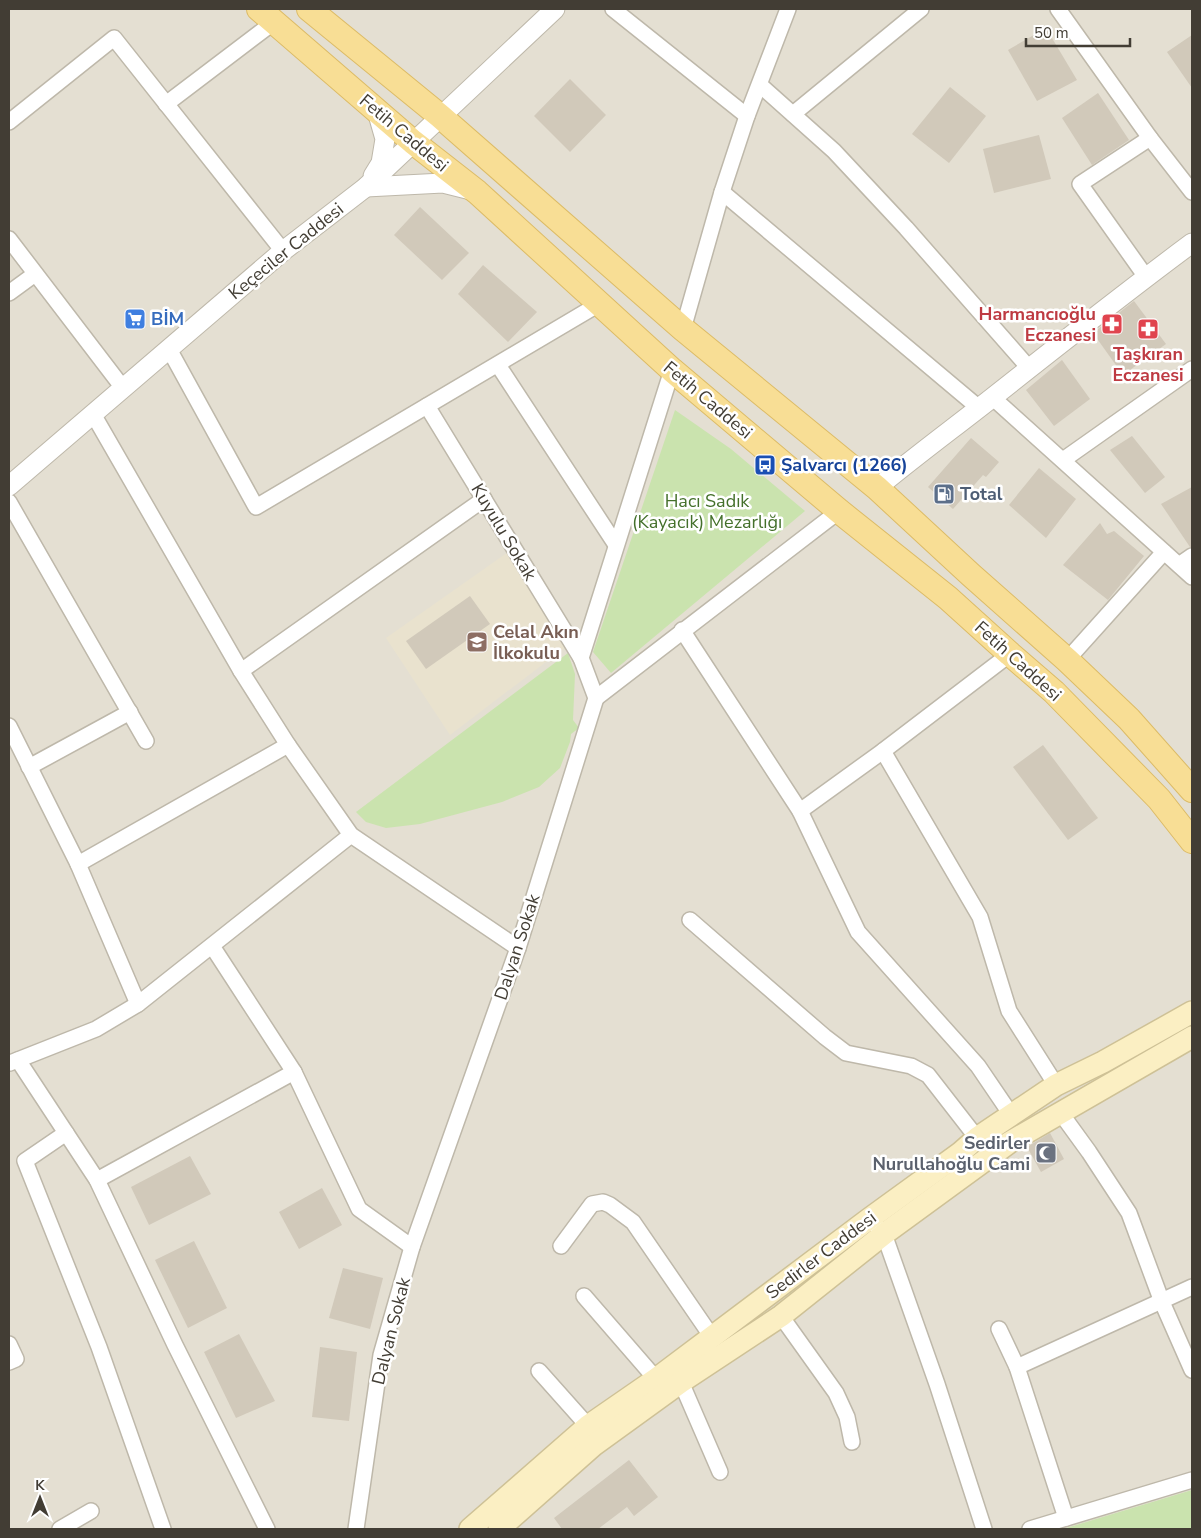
<svg xmlns="http://www.w3.org/2000/svg" width="1201" height="1538" viewBox="0 0 1201 1538" font-family="'Nunito Sans',sans-serif">
  <style>
    .residential { fill: #e4dfd2 }
    .education { fill: #e9e2ce }
    .green { fill: #cae3ae }
    .building { fill: #d1c9ba }
    .lines { fill: none; stroke-linecap: round; stroke-linejoin: round }
    .minor-casing { stroke: #beb8aa; stroke-width: 18 }
    .tertiary-casing { stroke: #beb8aa; stroke-width: 21 }
    .secondary-casing { stroke: #cec196; stroke-width: 24 }
    .primary-casing { stroke: #dcbb66; stroke-width: 26 }
    .minor { stroke: #fff; stroke-width: 15 }
    .tertiary { stroke: #fff; stroke-width: 19 }
    .secondary { stroke: #fbefc3; stroke-width: 21 }
    .primary { stroke: #f8de95; stroke-width: 24 }
    .labels { text-anchor: middle; stroke-width: 5; stroke-linejoin: round; paint-order: stroke }
    .street-label { font-size: 18px; fill: #423d34; stroke: #fff }
    .health-label { font-size: 18px; font-weight: bold; fill: #be3a42; stroke: #fff; text-anchor: end }
    .shop-label { font-size: 18px; font-weight: bold; fill: #366cbe; stroke: #fff; text-anchor: start }
    .transit-label { font-size: 18px; font-weight: bold; fill: #164399; stroke: #fff; text-anchor: start }
    .service-label { font-size: 18px; font-weight: bold; fill: #4e5e75; stroke: #fff; text-anchor: start }
    .park-label { font-size: 18px; fill: #44702b; stroke: #fff }
    .education-label { font-size: 18px; font-weight: bold; fill: #785e54; stroke: #fff; text-anchor: start }
    .worship-label { font-size: 18px; font-weight: bold; fill: #5b616d; stroke: #fff; text-anchor: end }
  </style>
  <rect width="100%" height="100%" fill="#f1ede4"/>
  <rect class="residential" x="9" y="9" width="1183" height="1520"/>
  <polygon class="education" points="511,550 567,646 450,735 386,638"/>
  <g class="green">
    <polygon points="675,410 731,449 805,511 611,673 593,652"/>
    <polygon points="568,653 575,674 573,720 579,728 571,734 570,742 560,768 539,787 502,802 420,824 386,828 366,822 356,812"/>
    <polygon points="1192,1490 1192,1529 1063,1529"/>
  </g>
  <g class="building">
    <polygon points="1046,28 1077,80 1037,101 1008,50"/>
    <polygon points="1192,35 1192,88 1167,52"/>
    <polygon points="570,79 606,115 570,152 534,116"/>
    <polygon points="950,87 986,116 949,163 912,134"/>
    <polygon points="1098,93 1129,140 1092,165 1062,118"/>
    <polygon points="1039,135 1051,179 994,193 983,149"/>
    <polygon points="420,207 469,253 442,280 394,235"/>
    <polygon points="483,265 537,312 508,342 458,294"/>
    <polygon points="1134,301 1166,344 1123,375 1093,333"/>
    <polygon points="1062,360 1090,399 1054,426 1026,390"/>
    <polygon points="1132,436 1165,477 1145,493 1110,450"/>
    <polygon points="971,438 999,462 986,477 983,475 953,509 928,487"/>
    <polygon points="1039,468 1076,499 1046,538 1009,505"/>
    <polygon points="1192,487 1192,547 1190,547 1161,504"/>
    <polygon points="1100,523 1107,534 1114,531 1144,556 1108,600 1063,565"/>
    <polygon points="470,596 490,624 426,669 406,641"/>
    <polygon points="1043,745 1098,818 1068,840 1013,767"/>
    <polygon points="1050,1133 1064,1159 1041,1172 1027,1147"/>
    <polygon points="190,1156 211,1194 149,1225 131,1187"/>
    <polygon points="322,1188 342,1225 299,1249 279,1212"/>
    <polygon points="194,1241 227,1308 188,1328 155,1260"/>
    <polygon points="343,1268 383,1278 370,1329 329,1318"/>
    <polygon points="239,1334 275,1401 236,1418 204,1352"/>
    <polygon points="320,1347 357,1352 349,1421 312,1417"/>
    <polygon points="629,1460 658,1497 634,1516 627,1507 598,1529 562,1529 554,1518"/>
  </g>
  <g class="lines">
    <g class="minor-casing">
      <g id="minor">
        <polyline points="613,9 747,116"/>
        <polyline points="1058,9 1150,138 1192,192"/>
        <polyline points="760,85 834,151 906,228 1029,368"/>
        <polyline points="166,104 274,22"/>
        <polyline points="793,114 921,9"/>
        <polyline points="9,122 114,38 283,251"/>
        <polyline points="722,192 979,408"/>
        <polyline points="9,239 123,388"/>
        <polyline points="1146,277 1080,184 1150,138"/>
        <polyline points="9,293 35,274"/>
        <polyline points="683,329 722,192 747,116 788,9"/>
        <polyline points="169,349 256,507 599,304"/>
        <polyline points="498,365 616,545"/>
        <polyline points="992,397 1192,577"/>
        <polyline points="427,406 581,658"/>
        <polyline points="93,414 241,671 288,745 351,835 518,948"/>
        <polyline points="1063,460 1192,369"/>
        <polyline points="9,502 146,741"/>
        <polyline points="1179,565 1192,556"/>
        <polyline points="682,630 800,811 858,932 978,1066 1012,1116"/>
        <polyline points="1067,660 1164,552"/>
        <polyline points="241,671 484,499"/>
        <polyline points="596,698 839,511"/>
        <polyline points="9,726 78,864 138,1004"/>
        <polyline points="883,751 980,917 1009,1011 1056,1085"/>
        <polyline points="29,767 130,712"/>
        <polyline points="800,811 883,751 1010,654"/>
        <polyline points="78,864 288,745"/>
        <polyline points="690,920 825,1037 846,1053 911,1066 928,1075 977,1138"/>
        <polyline points="212,946 294,1072 359,1209 412,1247"/>
        <polyline points="18,1060 97,1180 175,1345 267,1529"/>
        <polyline points="10,1063 96,1029 138,1004 351,835"/>
        <polyline points="1060,1112 1089,1152 1129,1213 1162,1302 1192,1370"/>
        <polyline points="66,1133 25,1161 99,1347 163,1529"/>
        <polyline points="97,1180 294,1072"/>
        <polyline points="877,1227 884,1234 937,1384 984,1529"/>
        <polyline points="561,1246 592,1204 603,1202 610,1205 633,1222 712,1337"/>
        <polyline points="584,1296 656,1379"/>
        <polyline points="781,1316 836,1393 847,1417 852,1442"/>
        <polyline points="999,1329 1017,1367 1066,1518"/>
        <polyline points="9,1344 16,1359 9,1362"/>
        <polyline points="1017,1367 1192,1287"/>
        <polyline points="539,1371 588,1426"/>
        <polyline points="681,1382 720,1472"/>
        <polyline points="60,1529 91,1511"/>
        <polyline points="356,1529 381,1355 412,1247 518,948 596,698 581,658 672,370"/>
        <polyline points="1030,1529 1192,1480"/>
      </g>
    </g>
    <g class="tertiary-casing">
      <g id="tertiary">
        <polyline points="373,176 381,163 385,139 377,111"/>
        <polyline points="366,187 443,183 471,190"/>
        <polyline points="9,486 283,251 366,187 555,9"/>
        <path d="M877 488C913 458 951 430 988 401 1055 348 1123 294 1192 243"/>
      </g>
    </g>
    <g class="secondary-casing">
      <g id="secondary">
        <polyline points="470,1529 588,1426 656,1379 869,1219 960,1153 977,1138 1056,1085 1103,1062 1192,1012"/>
        <polyline points="499,1529 594,1445 681,1382 781,1316 884,1234 1010,1142 1192,1037"/>
      </g>
    </g>
    <g class="primary-casing">
      <g id="primary">
        <polyline points="259,9 413,142 477,192 672,370 839,511 948,598 1010,654 1054,692 1159,799 1192,841"/>
        <polyline points="309,9 440,116 683,329 877,488 971,575 1067,660 1129,719 1192,790"/>
      </g>
    </g>
    <use href="#minor" class="minor"/>
    <use href="#tertiary" class="tertiary"/>
    <use href="#secondary" class="secondary"/>
    <use href="#primary" class="primary"/>
  </g>
  <defs>
    <g id="supermarket-square" transform="scale(1.125)"><rect x="-9" y="-9" width="18" height="18" rx="4" fill="#3f7fe0" stroke="#fff"/><path d="M-6-5.5h2.5l.6 2H6L4.5 2H-2.5L-4.4-4H-6ZM-1.5 3.2a1.3 1.3 0 1 0 .1 0ZM3 3.2a1.3 1.3 0 1 0 .1 0Z" fill="#fff"/></g>
    <g id="pharmacy-square" transform="scale(1.125)"><rect x="-9" y="-9" width="18" height="18" rx="4" fill="#e0444e" stroke="#fff"/><path d="M-2-6h4v4h4v4h-4v4h-4v-4h-4v-4h4Z" fill="#fff"/></g>
    <g id="bus-square" transform="scale(1.125)"><rect x="-9" y="-9" width="18" height="18" rx="4" fill="#1a4fb4" stroke="#fff"/><path d="M-5-6H5V4H4V6H2V4H-2V6H-4V4H-5ZM-3.5-4V0h7V-4ZM-3.5 1.2v1.5H-2V1.2ZM2 1.2v1.5H3.5V1.2Z" fill="#fff"/></g>
    <g id="fuel-square" transform="scale(1.125)"><rect x="-9" y="-9" width="18" height="18" rx="4" fill="#5c6f8a" stroke="#fff"/><path d="M-5.5-6h7V0h2V4h1.3V-2.5L3-4.5l.8-.8L6-3V5H2.5V1h-1V6h-7ZM-4.2-4.7v3.2H.2V-4.7Z" fill="#fff"/></g>
    <g id="school-square" transform="scale(1.125)"><rect x="-9" y="-9" width="18" height="18" rx="4" fill="#8d6e63" stroke="#fff"/><path d="M0-5L7-2L0 1L-7-2ZM-4 1L0 2.5L4 1V4Q0 6-4 4Z" fill="#fff"/></g>
    <g id="mosque-square" transform="scale(1.125)"><rect x="-9" y="-9" width="18" height="18" rx="4" fill="#6b7280" stroke="#fff"/><path d="M3.5-4.9A6 6 0 1 0 3.5 4.9A5 5 0 1 1 3.5-4.9Z" fill="#fff"/></g>
  </defs>
  <g fill-rule="evenodd">
    <use href="#supermarket-square" x="135" y="319"/>
    <use href="#pharmacy-square" x="1112" y="324"/>
    <use href="#pharmacy-square" x="1148" y="329"/>
    <use href="#bus-square" x="765" y="465"/>
    <use href="#fuel-square" x="944" y="494"/>
    <use href="#school-square" x="477" y="642"/>
    <use href="#mosque-square" x="1046" y="1153"/>
  </g>
  <g class="labels">
    <g class="street-label">
      <text transform="translate(404 133) rotate(40)" y="6">Fetih Caddesi</text>
      <text transform="translate(286 251) rotate(-39)" y="6">Keçeciler Caddesi</text>
      <text transform="translate(708 400) rotate(40)" y="6">Fetih Caddesi</text>
      <text transform="translate(504 532) rotate(59)" y="6">Kuyulu Sokak</text>
      <text transform="translate(1018 661) rotate(42)" y="6">Fetih Caddesi</text>
      <text transform="translate(517 947) rotate(-72)" y="6">Dalyan Sokak</text>
      <text transform="translate(821 1255) rotate(-37)" y="6">Sedirler Caddesi</text>
      <text transform="translate(391 1331) rotate(-76)" y="6">Dalyan Sokak</text>
    </g>
    <g class="health-label">
      <text x="1096" y="320">Harmancıoğlu<tspan x="1096" dy="21">Eczanesi</tspan></text>
      <text x="1148" y="360" text-anchor="middle">Taşkıran<tspan x="1148" dy="21">Eczanesi</tspan></text>
    </g>
    <g class="shop-label">
      <text x="151" y="325">BİM</text>
    </g>
    <g class="transit-label">
      <text x="781" y="471">Şalvarcı (1266)</text>
    </g>
    <g class="service-label">
      <text x="960" y="500">Total</text>
    </g>
    <g class="park-label">
      <text x="707" y="507">Hacı Sadık<tspan x="707" dy="21">(Kayacık) Mezarlığı</tspan></text>
    </g>
    <g class="education-label">
      <text x="493" y="638">Celal Akın<tspan x="493" dy="21">İlkokulu</tspan></text>
    </g>
    <g class="worship-label">
      <text x="1030" y="1149">Sedirler<tspan x="1030" dy="21">Nurullahoğlu Cami</tspan></text>
    </g>
  </g>
  <rect width="1201" height="1538" fill="none" stroke="#423d34" stroke-width="20"/>
  <g transform="translate(40 1498)" stroke="#ffffff" stroke-width="4" paint-order="stroke">
  <path d="M0-4L9 19L0 12L-9 19Z" fill="#423d34"/>
  <text y="-8" font-size="14" font-weight="bold" text-anchor="middle" fill="#423d34">K</text>
  </g>
  <path d="M1026 38v8h104v-8" fill="none" stroke="#423d34" stroke-width="2.5"/>
  <text x="1034" y="38" font-size="15" fill="#423d34" stroke="#ffffff" stroke-width="4" paint-order="stroke">50 m</text>
</svg>
